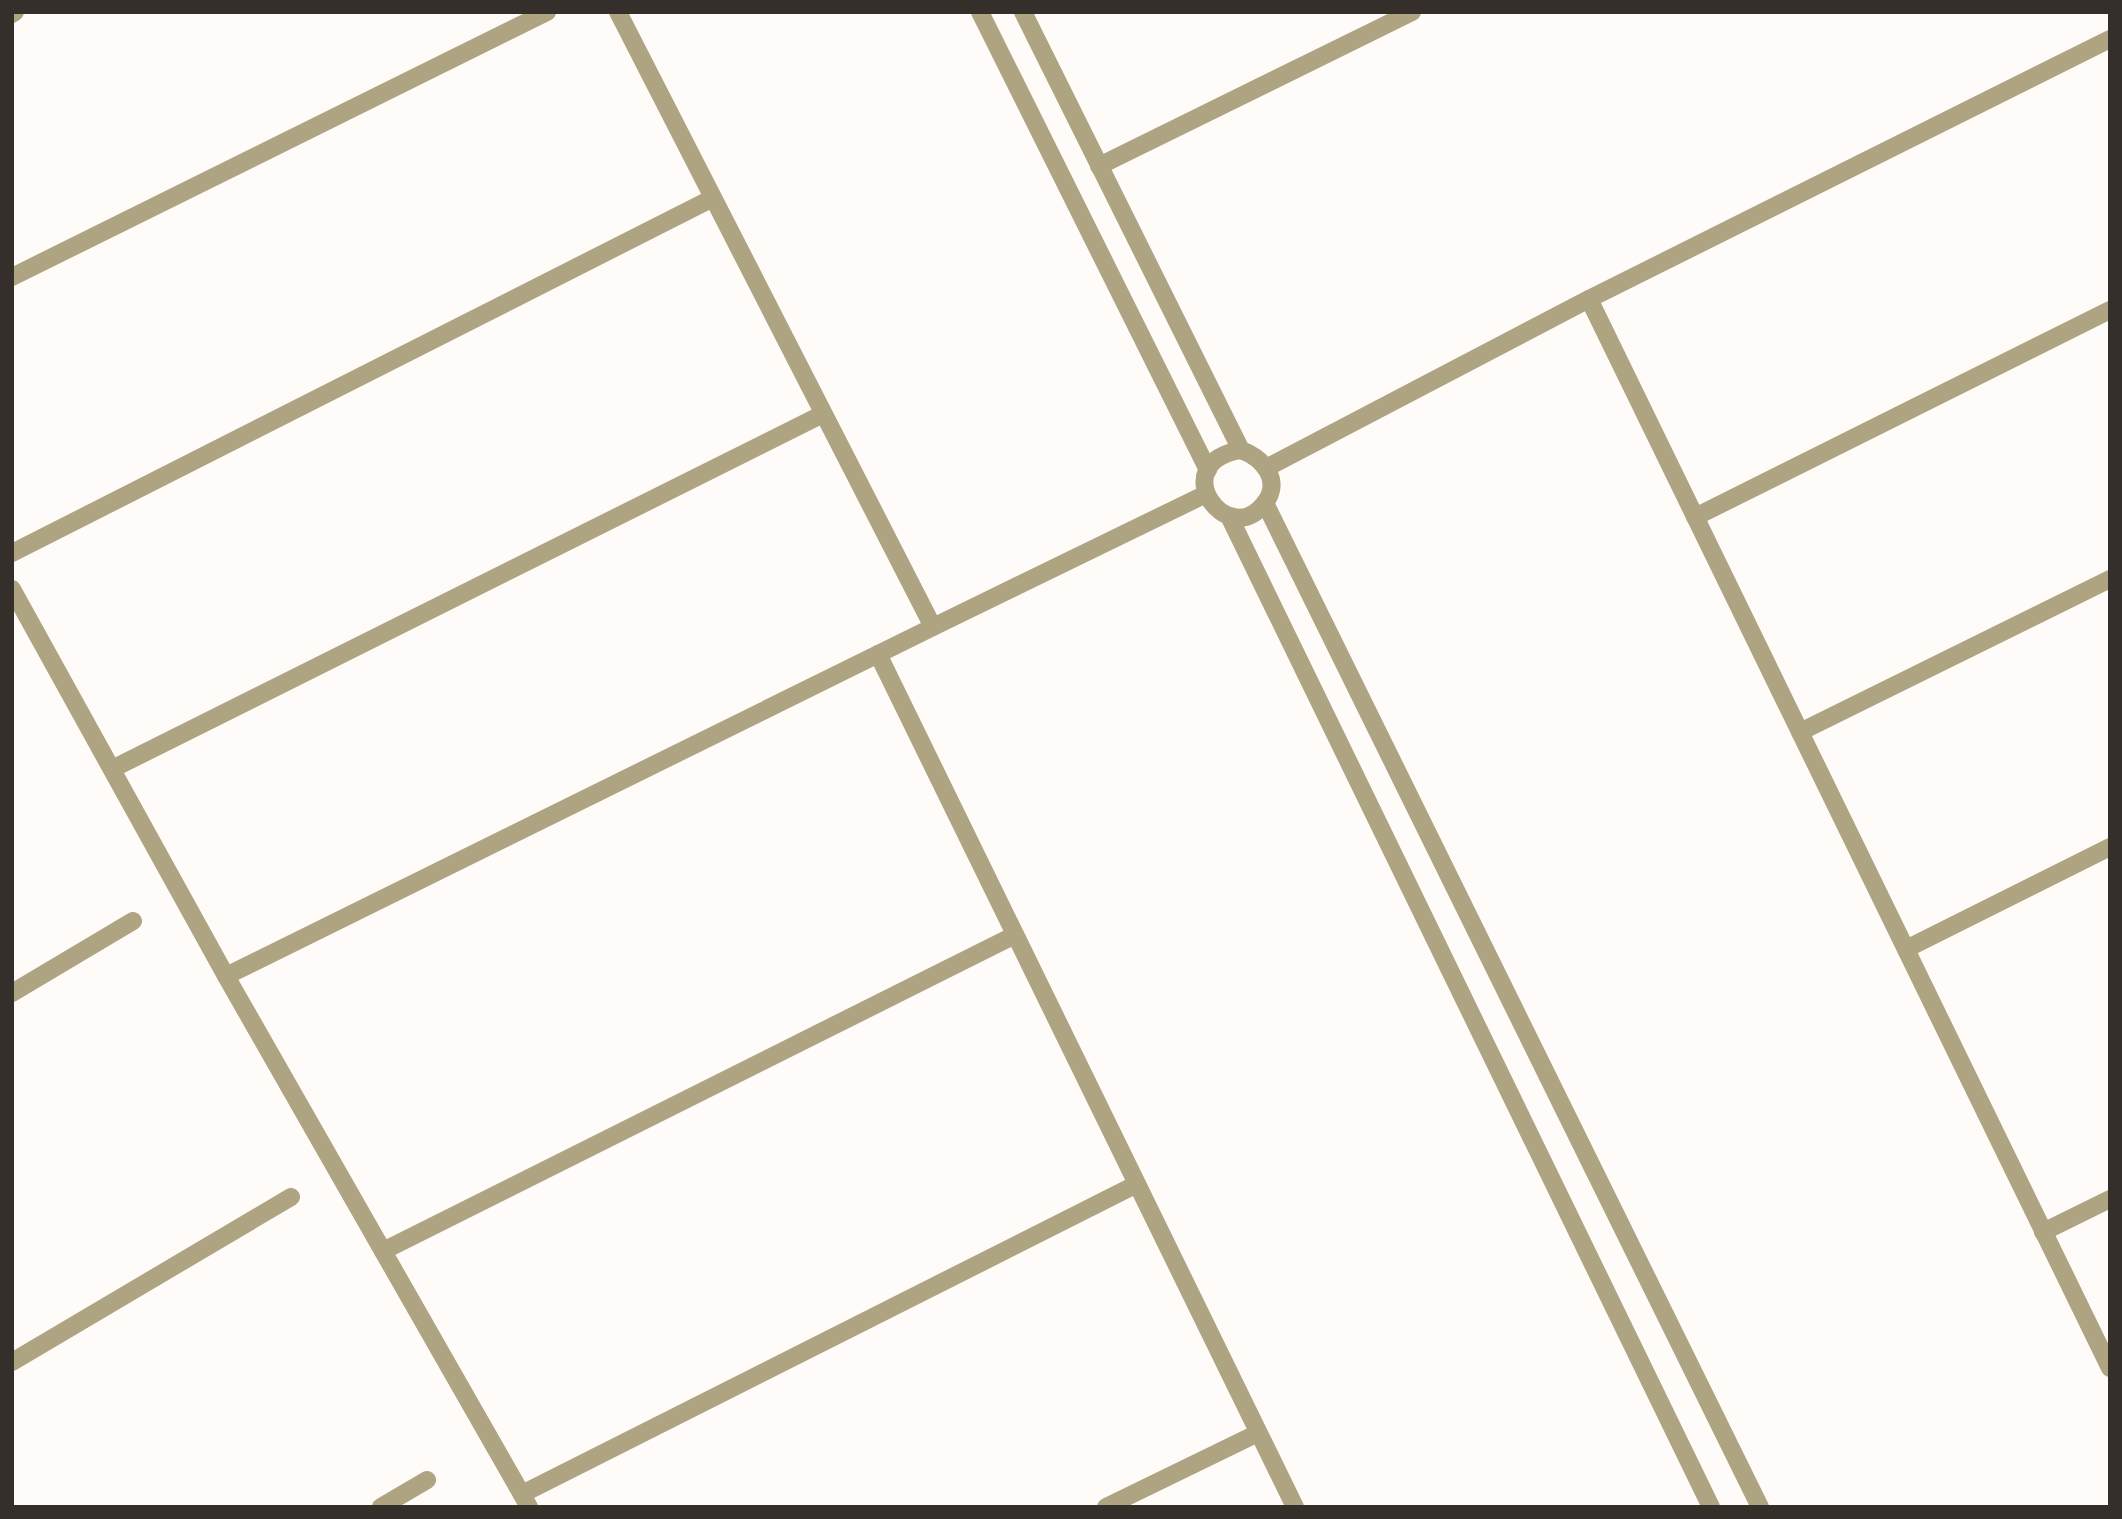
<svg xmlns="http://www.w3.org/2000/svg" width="2122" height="1519" viewBox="0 0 2122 1519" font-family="'DM Sans',sans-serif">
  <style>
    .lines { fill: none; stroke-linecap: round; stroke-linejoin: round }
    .minor { stroke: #afa482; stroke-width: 18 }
  </style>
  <rect width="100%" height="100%" fill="#fefbf8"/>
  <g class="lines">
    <g class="minor">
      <polyline points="980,12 1208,470"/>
      <path d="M1023 12 1241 450C1263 458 1283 481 1264 504 1227 551 1164 463 1241 450"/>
      <polyline points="12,14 15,12"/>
      <polyline points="2110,39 1589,299 2110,1368"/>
      <polyline points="1099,166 1412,12"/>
      <polyline points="12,277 547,12"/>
      <polyline points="1268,467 1589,299"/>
      <polyline points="1265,503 1760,1507"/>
      <polyline points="1229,516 1711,1507"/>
      <polyline points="1695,517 2110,310"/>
      <polyline points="12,553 711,199"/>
      <polyline points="12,589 226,976 529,1507"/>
      <polyline points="933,627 1206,494"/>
      <polyline points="878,654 1295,1507"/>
      <polyline points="1800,732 2110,579"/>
      <polyline points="112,769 823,414"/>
      <polyline points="1906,949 2110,847"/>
      <polyline points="226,976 933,627 618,12"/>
      <polyline points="12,993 133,921"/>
      <polyline points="2043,1232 2110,1199"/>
      <polyline points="383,1251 1015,935"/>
      <polyline points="12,1362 291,1197"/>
      <polyline points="522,1494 1137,1184"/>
      <polyline points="381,1507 427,1480"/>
      <polyline points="1106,1507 1258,1433"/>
    </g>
  </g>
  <rect width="2122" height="1519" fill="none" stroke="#352f2b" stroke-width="28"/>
</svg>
